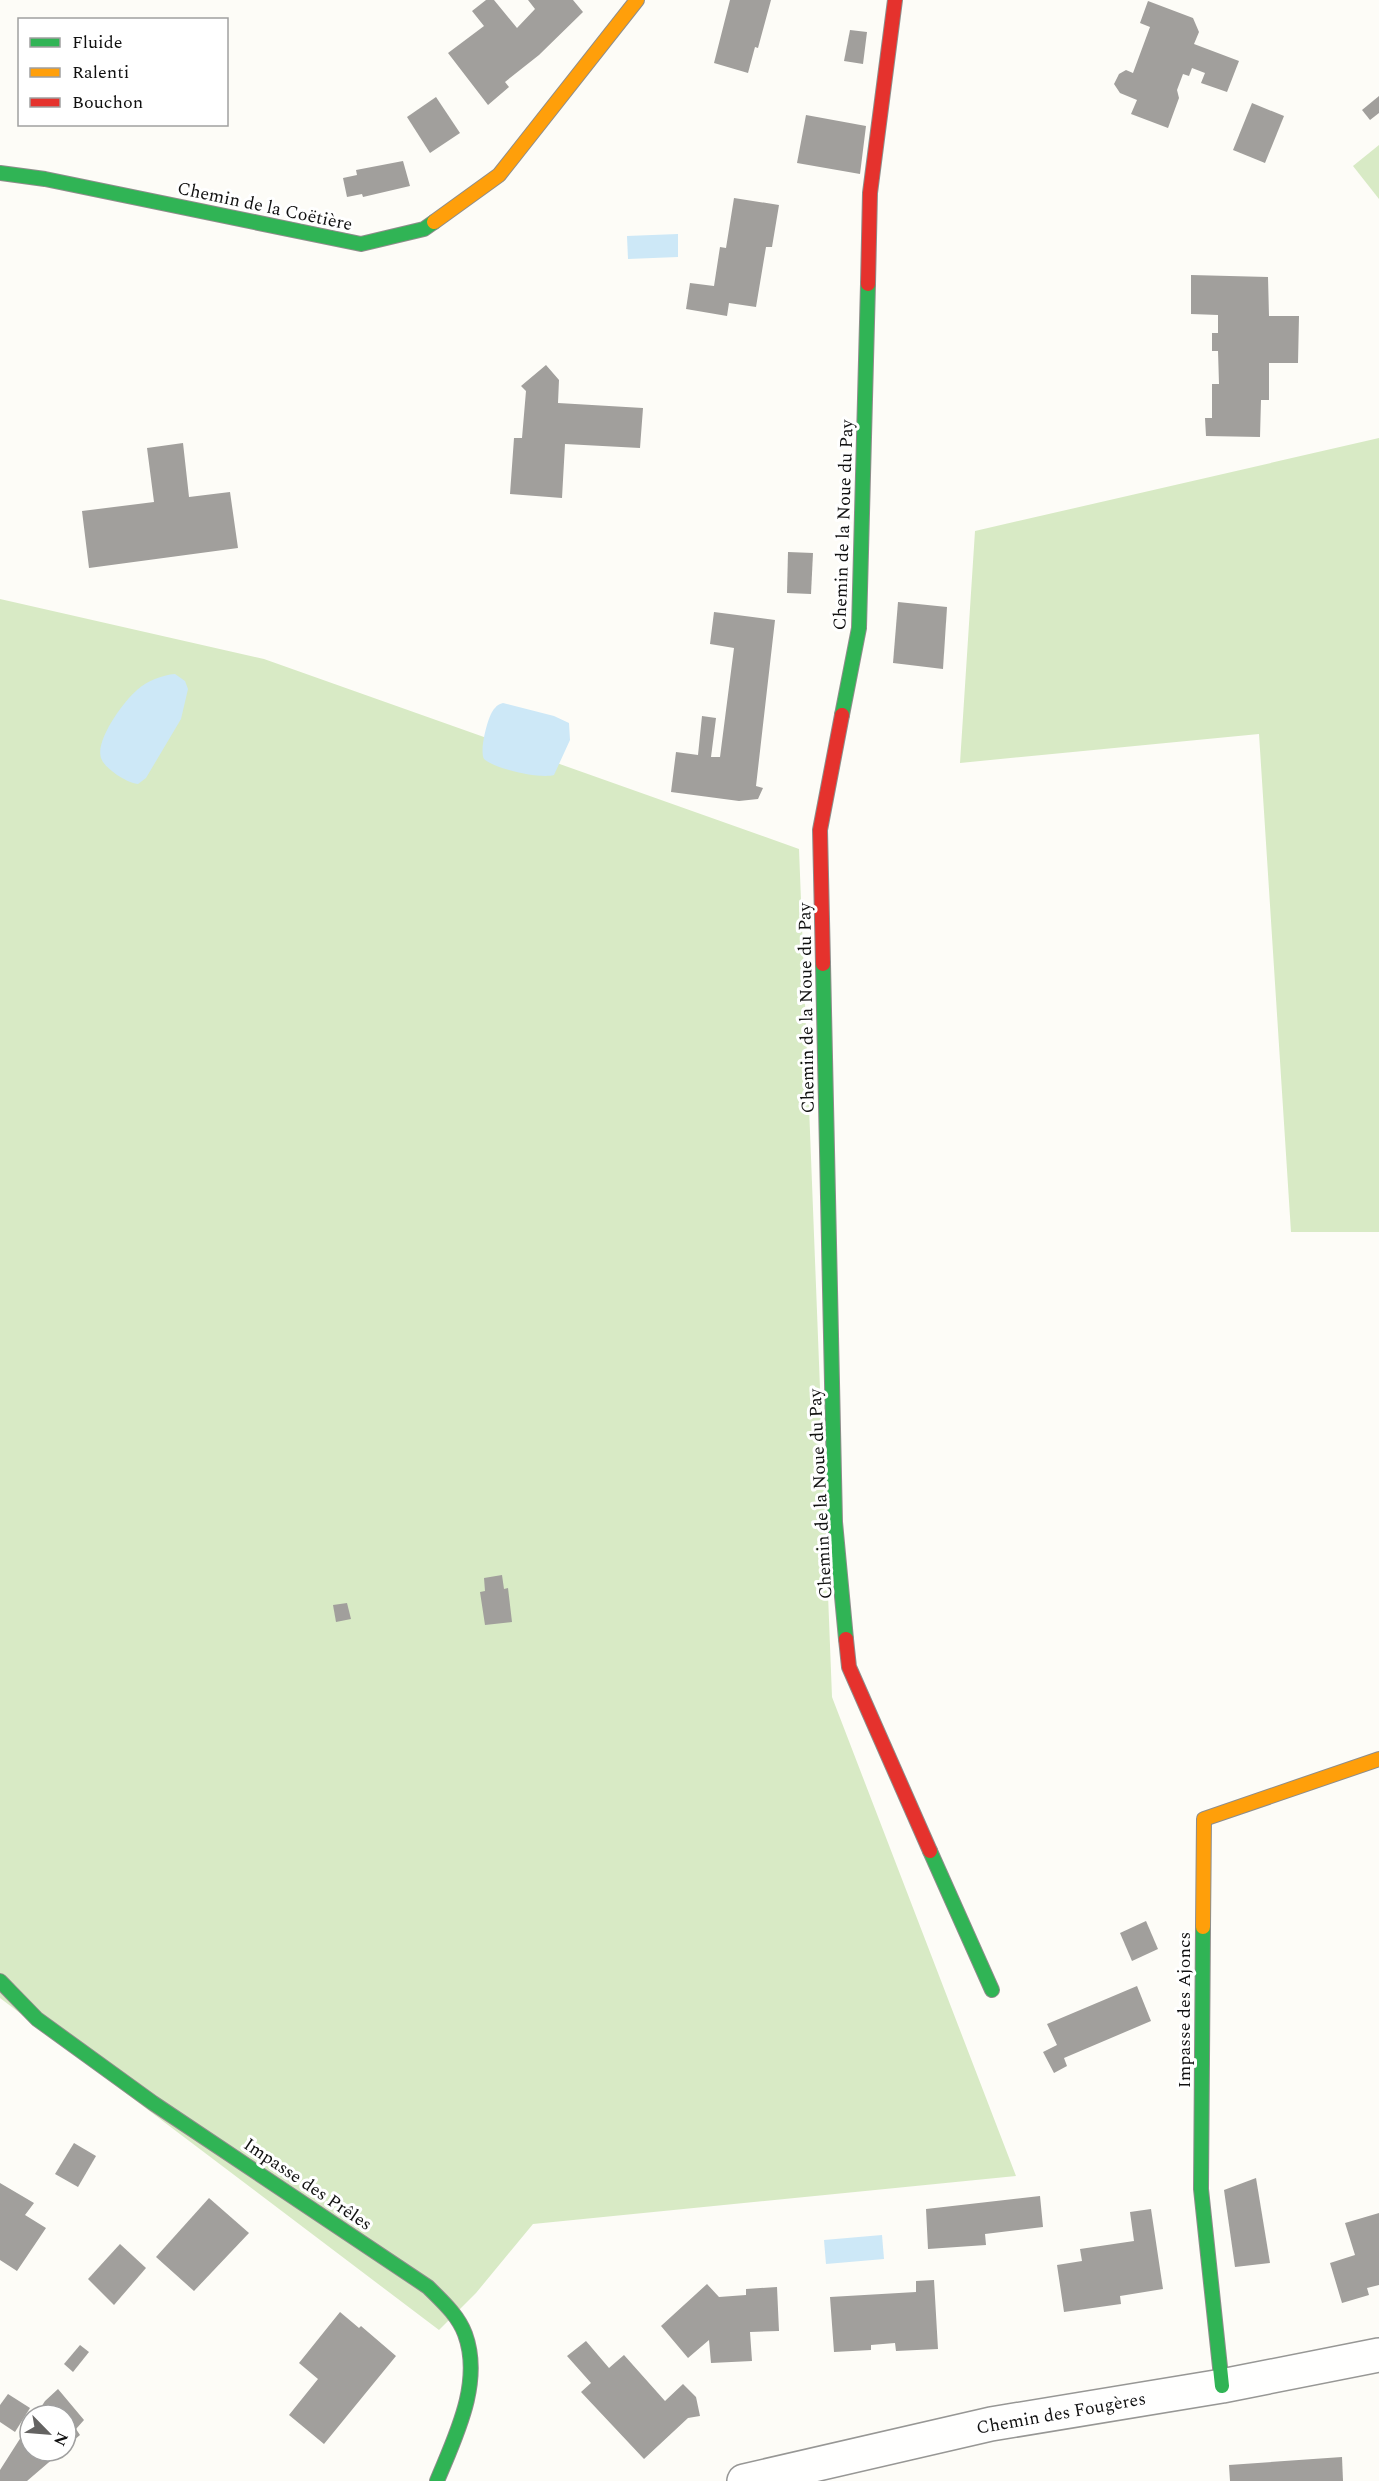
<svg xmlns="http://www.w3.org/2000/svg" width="1379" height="2481" viewBox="0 0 1379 2481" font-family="Spectral,serif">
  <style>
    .forest { fill: #d8eac5 }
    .water { fill: #cde8f7 }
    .building { fill: #a19f9c }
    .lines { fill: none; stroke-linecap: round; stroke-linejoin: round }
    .street-casing { stroke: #979795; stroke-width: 36 }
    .fast-casing { stroke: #8e8d8b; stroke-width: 16 }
    .slow-casing { stroke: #8e8d8b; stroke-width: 16 }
    .jam-casing { stroke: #8e8d8b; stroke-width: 16 }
    .street { stroke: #fffffe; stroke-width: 33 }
    .fast { stroke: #30b455; stroke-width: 14 }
    .slow { stroke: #ff9f0a; stroke-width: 14 }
    .jam { stroke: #e5322d; stroke-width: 14 }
    .labels { text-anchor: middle; stroke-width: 6; stroke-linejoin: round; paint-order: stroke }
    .street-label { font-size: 18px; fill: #111; stroke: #fff }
  </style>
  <rect width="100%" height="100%" fill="#fdfcf7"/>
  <g class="forest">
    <polygon points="1379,145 1379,199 1353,166"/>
    <polygon points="1379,438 1379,1232 1291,1232 1259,734 960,763 975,531"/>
    <polygon points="0,599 264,659 799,849 832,1697 1016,2176 533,2224 476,2293 439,2330 0,1998"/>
  </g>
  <g class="water">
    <polygon points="678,234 678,257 628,259 627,236"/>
    <path d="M175 674 185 681 188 689 181 719 146 778 138 784C130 783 124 779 117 775 111 770 104 766 101 758 95 740 124 701 137 690 147 681 162 675 175 674Z"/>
    <path d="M503 703 554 716 569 723 570 740 554 775C539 779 495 769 484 759 479 751 488 714 495 708 497 705 500 704 503 703Z"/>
    <polygon points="882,2235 884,2259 826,2264 824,2240"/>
  </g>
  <g class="building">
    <polygon points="486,0 494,0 517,28 535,9 528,0 573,0 583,12 539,55 505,82 509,87 488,105 448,53 484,26 472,11"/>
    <polygon points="730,0 771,0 758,48 755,47 748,73 714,63"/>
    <polygon points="1148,1 1193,18 1199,32 1194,44 1239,61 1227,92 1201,83 1205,73 1192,68 1189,76 1183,74 1177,90 1179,98 1168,128 1131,114 1137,100 1120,93 1114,84 1119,74 1126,70 1133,73 1150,27 1140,23"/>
    <polygon points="850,30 867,32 863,64 844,61"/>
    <polygon points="1379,96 1379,113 1370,120 1362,110"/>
    <polygon points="436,97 460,133 430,153 407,117"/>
    <polygon points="1252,103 1284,116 1265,163 1233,150"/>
    <polygon points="806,115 866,126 860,174 797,163"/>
    <polygon points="403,161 410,186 363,197 362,194 347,197 343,178 357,175 356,170"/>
    <polygon points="734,198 779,205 772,247 766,247 756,307 729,303 727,316 686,309 690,283 714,286 720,247 726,248"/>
    <polygon points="1191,275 1268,277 1269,316 1299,316 1298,363 1269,363 1269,400 1261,400 1260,437 1206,436 1205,418 1212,418 1212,384 1219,384 1218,351 1212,351 1212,333 1218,333 1218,315 1191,314"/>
    <polygon points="546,365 559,380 558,403 643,408 640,448 565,444 562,498 510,494 514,438 522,438 526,391 521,386"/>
    <polygon points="183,443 189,497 230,492 238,548 89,568 82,511 154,502 147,448"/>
    <polygon points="788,552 813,553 811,594 787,593"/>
    <polygon points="898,602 947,607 943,669 893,663"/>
    <polygon points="714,612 775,620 756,786 763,788 758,799 739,801 671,792 676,752 698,755 702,716 716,718 711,757 720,757 734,648 710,644"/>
    <polygon points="502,1575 504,1589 508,1588 512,1622 485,1625 480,1592 485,1591 484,1578"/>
    <polygon points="347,1603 351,1619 336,1622 333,1605"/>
    <polygon points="1146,1921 1158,1949 1132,1961 1120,1933"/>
    <polygon points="1137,1986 1151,2021 1064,2058 1067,2066 1054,2073 1043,2052 1057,2045 1047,2024"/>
    <polygon points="74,2143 96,2156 78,2187 55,2174"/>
    <polygon points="1256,2178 1270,2263 1235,2267 1224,2190"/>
    <polygon points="0,2183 34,2203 25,2215 46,2228 17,2271 0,2260"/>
    <polygon points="1040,2196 1043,2227 985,2234 986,2245 928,2249 926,2209"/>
    <polygon points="209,2198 249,2233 194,2291 156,2257"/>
    <polygon points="1151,2209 1163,2289 1120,2296 1121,2304 1064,2312 1057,2265 1082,2261 1080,2249 1134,2241 1130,2212"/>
    <polygon points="1379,2213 1379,2285 1367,2288 1369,2295 1342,2303 1330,2263 1355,2255 1345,2223"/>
    <polygon points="120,2244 146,2268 114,2305 88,2279"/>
    <polygon points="934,2280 938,2349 896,2351 895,2343 871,2345 871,2350 834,2352 830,2297 916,2292 916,2281"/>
    <polygon points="707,2284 719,2297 746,2295 746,2289 777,2287 779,2331 750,2332 752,2361 711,2363 709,2340 688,2358 661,2326"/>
    <polygon points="340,2312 359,2328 361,2326 396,2356 324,2444 289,2415 318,2379 299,2363"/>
    <polygon points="586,2341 609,2368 624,2355 665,2401 683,2384 696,2397 700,2416 688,2418 644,2459 581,2392 591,2383 567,2356"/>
    <polygon points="80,2345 89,2352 73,2372 64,2364"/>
    <polygon points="58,2389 84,2420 76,2429 80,2435 66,2447 66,2415 36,2415 45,2401"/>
    <polygon points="8,2394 30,2408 15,2432 0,2422 0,2405"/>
    <polygon points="30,2423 30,2451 62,2451 27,2481 0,2481 0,2470"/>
    <polygon points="1342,2457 1343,2481 1230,2481 1229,2465"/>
  </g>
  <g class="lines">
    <g class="street-casing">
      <polyline id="street" points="744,2481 991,2424 1222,2386 1379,2355"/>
    </g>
    <g class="fast-casing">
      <g id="fast">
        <polyline points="0,173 45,179 361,244 424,229 434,222"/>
        <polyline points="842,715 859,628 868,284"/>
        <polyline points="823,964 835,1522 846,1639"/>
        <polyline points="930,1851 992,1990"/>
        <polyline points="1203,1927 1201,2189 1222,2386"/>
        <path d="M0 1981 37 2019 153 2103 428 2287C442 2301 458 2315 465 2334 483 2383 455 2437 437 2481"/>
      </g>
    </g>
    <g class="slow-casing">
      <g id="slow">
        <polyline points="434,222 499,175 637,0"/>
        <polyline points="1203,1927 1204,1819 1379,1759"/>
      </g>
    </g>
    <g class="jam-casing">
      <g id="jam">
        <polyline points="868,284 870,193 895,0"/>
        <polyline points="823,964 820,830 842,715"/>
        <polyline points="846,1639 849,1667 930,1851"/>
      </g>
    </g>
    <use href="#street" class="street"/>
    <use href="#fast" class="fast"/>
    <use href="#slow" class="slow"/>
    <use href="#jam" class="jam"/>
  </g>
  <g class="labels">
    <g class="street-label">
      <text transform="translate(265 206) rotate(12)" y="6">Chemin de la Coëtière</text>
      <text transform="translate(843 525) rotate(-88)" y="6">Chemin de la Noue du Pay</text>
      <text transform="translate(806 1008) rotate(-91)" y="6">Chemin de la Noue du Pay</text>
      <text transform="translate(820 1494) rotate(-93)" y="6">Chemin de la Noue du Pay</text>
      <text transform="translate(1184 2010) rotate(-90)" y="6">Impasse des Ajoncs</text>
      <text transform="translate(308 2184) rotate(34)" y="6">Impasse des Prêles</text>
      <text transform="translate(1061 2413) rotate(-10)" y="6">Chemin des Fougères</text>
    </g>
  </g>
  <rect x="18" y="18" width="210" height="108" fill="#ffffff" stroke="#a0a0a0" stroke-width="1.5"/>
  <rect x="30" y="38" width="30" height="9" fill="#30b455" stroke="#a0a0a0" stroke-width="1.5"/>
  <text x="72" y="48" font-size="18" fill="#111111">Fluide</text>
  <rect x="30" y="68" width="30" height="9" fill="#ff9f0a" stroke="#a0a0a0" stroke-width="1.5"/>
  <text x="72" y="78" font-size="18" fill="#111111">Ralenti</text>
  <rect x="30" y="98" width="30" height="9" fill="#e5322d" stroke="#a0a0a0" stroke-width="1.5"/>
  <text x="72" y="108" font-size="18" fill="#111111">Bouchon</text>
  <g transform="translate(48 2433) rotate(115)"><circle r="28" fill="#ffffff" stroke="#a0a0a0" stroke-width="1.5"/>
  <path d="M0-4.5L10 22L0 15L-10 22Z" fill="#646362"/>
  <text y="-9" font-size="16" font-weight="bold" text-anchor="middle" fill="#111111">N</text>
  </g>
</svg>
